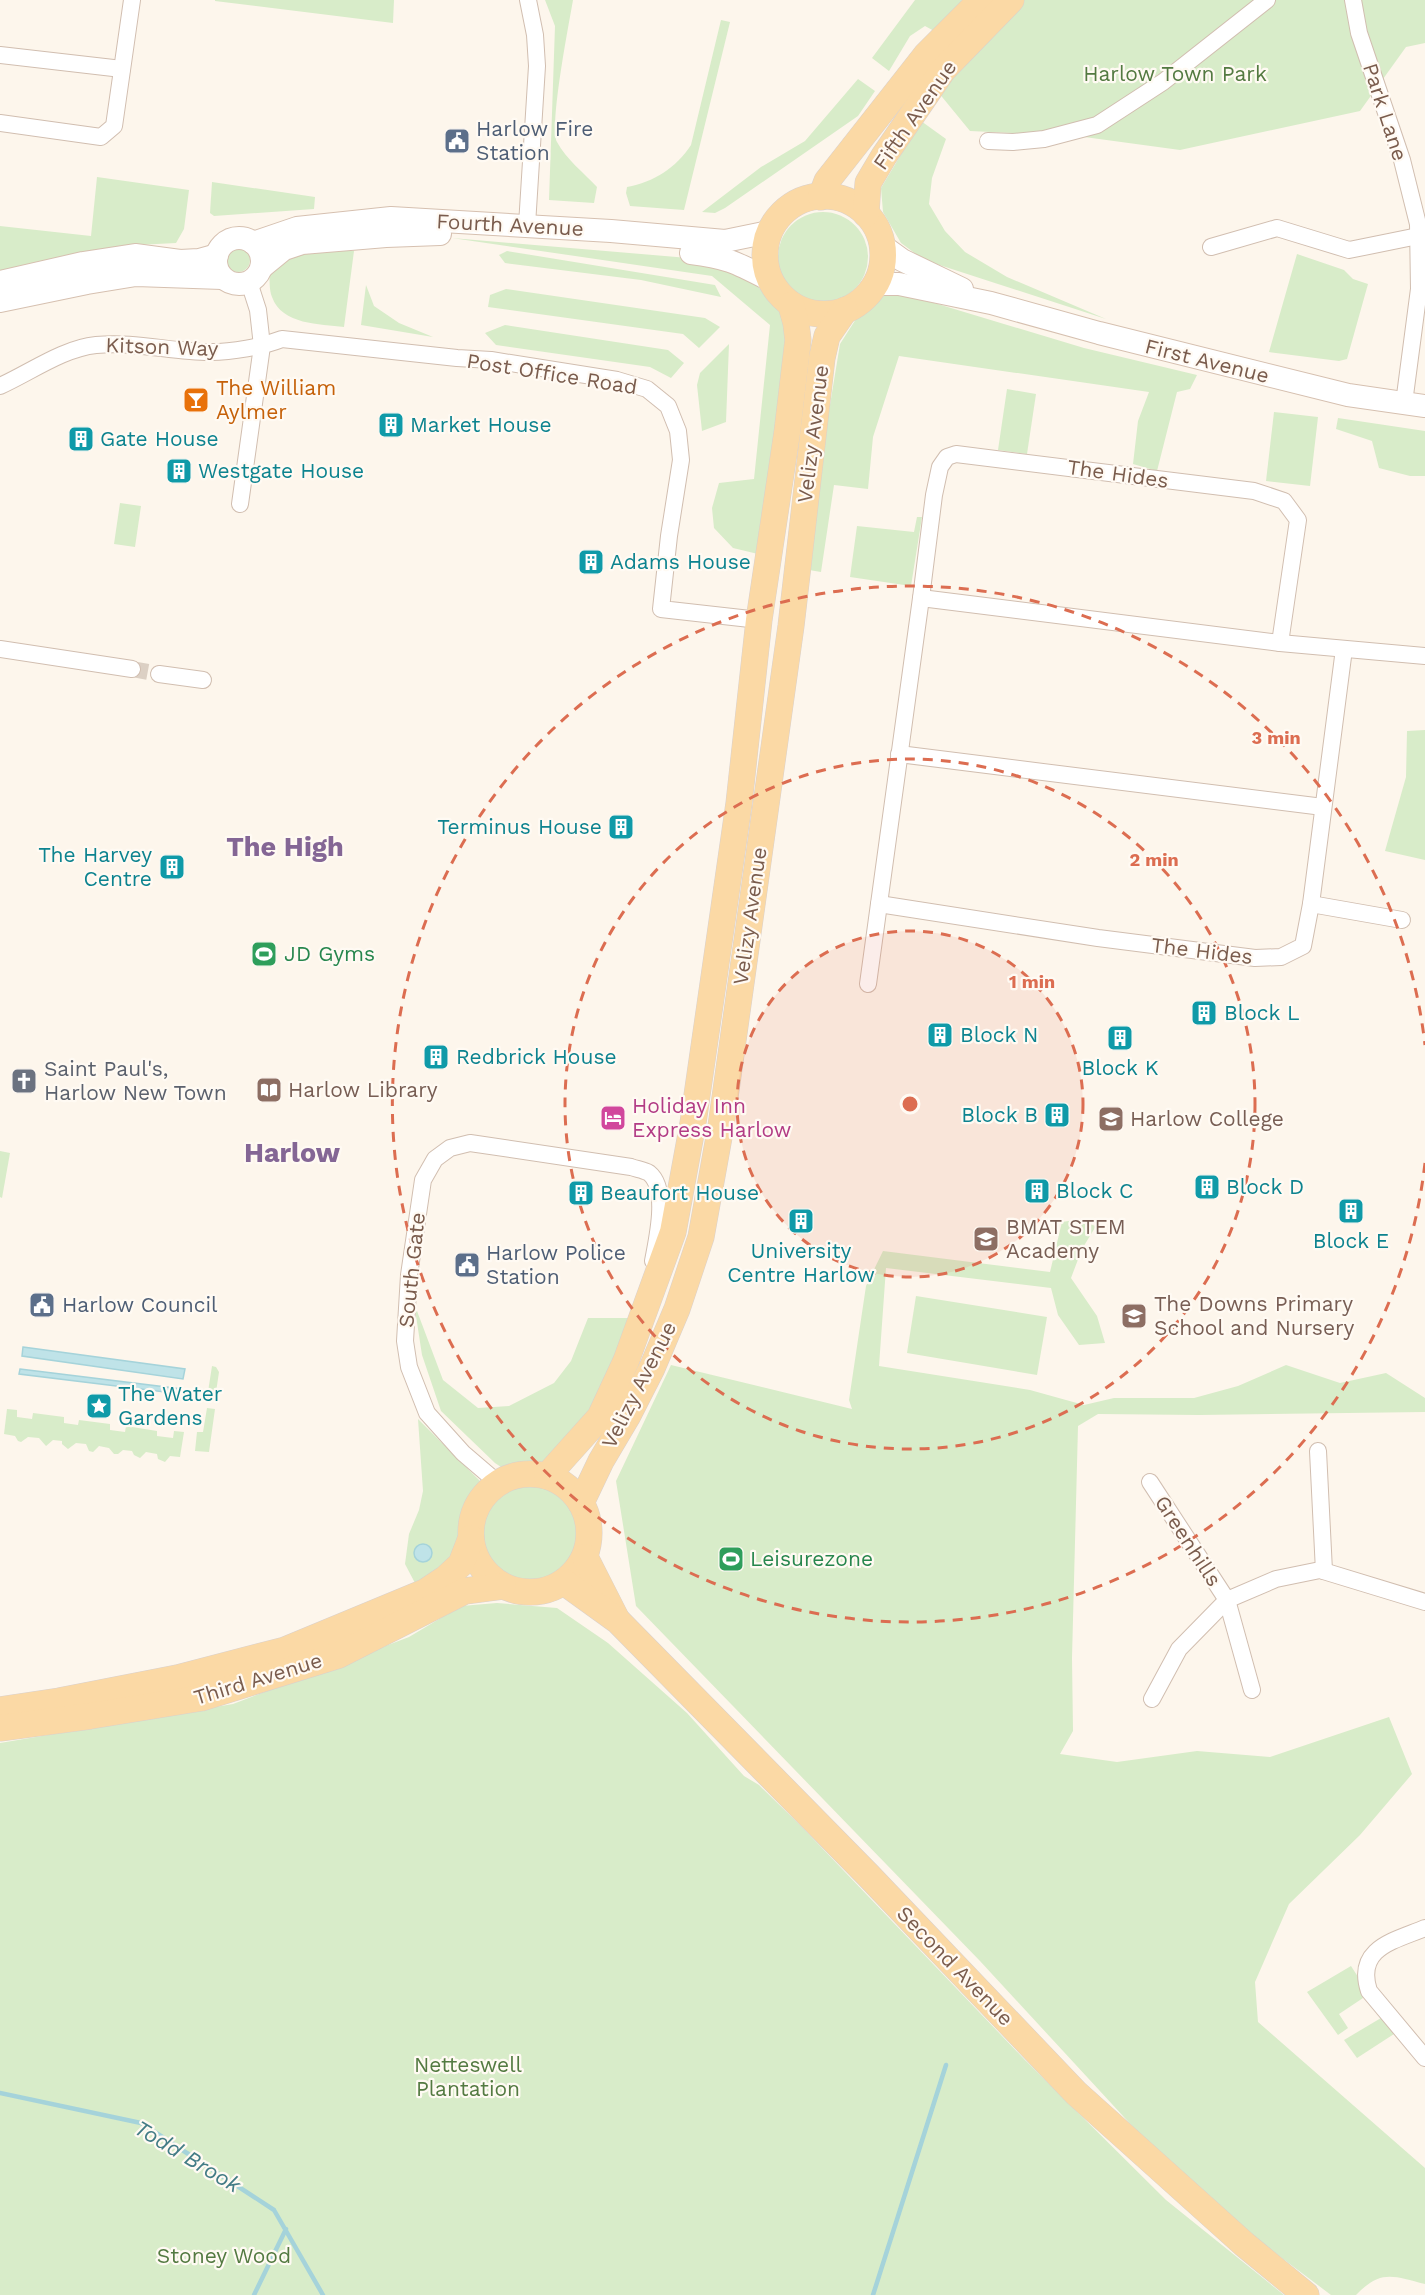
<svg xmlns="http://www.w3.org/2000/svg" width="1425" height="2295" viewBox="0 0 1425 2295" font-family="'Work Sans',sans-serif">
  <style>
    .green { fill: #d8ecc9 }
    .water { fill: #bfe3e8; stroke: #a5d3da; stroke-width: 1.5 }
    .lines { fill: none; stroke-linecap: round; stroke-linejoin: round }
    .stream { stroke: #a5d3da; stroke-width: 4.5 }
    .street-tunnel { stroke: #dcd0c4; stroke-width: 16; stroke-dasharray: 16 8; stroke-linecap: butt }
    .street-casing { stroke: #d1beb0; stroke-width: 18 }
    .secondary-casing { stroke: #d6c0b0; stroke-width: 24 }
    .primary-casing { stroke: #dad1cd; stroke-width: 27 }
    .street { stroke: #fff; stroke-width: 16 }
    .secondary { stroke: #fff; stroke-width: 22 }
    .primary { stroke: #fbd9a5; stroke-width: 26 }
    .ring { fill: none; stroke: #dc6d51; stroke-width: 3; stroke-dasharray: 10 8 }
    .labels { text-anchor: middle; stroke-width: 4.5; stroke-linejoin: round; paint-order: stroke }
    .park-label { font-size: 21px; fill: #537a41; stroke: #fffaf3 }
    .street-label { font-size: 21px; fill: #7a5c4d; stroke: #fffaf3 }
    .service-label { font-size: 21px; fill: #4e5e75; stroke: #fffaf3; text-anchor: start }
    .food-label { font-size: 21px; fill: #c56008; stroke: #fffaf3; text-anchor: start }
    .culture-label { font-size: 21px; fill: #0d838f; stroke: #fffaf3; text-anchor: start }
    .leisure-label { font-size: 21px; fill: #27864d; stroke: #fffaf3; text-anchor: start }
    .worship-label { font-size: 21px; fill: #5b616d; stroke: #fffaf3; text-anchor: start }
    .education-label { font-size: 21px; fill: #785e54; stroke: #fffaf3; text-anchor: start }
    .hotel-label { font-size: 21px; fill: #b23c85; stroke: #fffaf3; text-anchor: start }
    .water-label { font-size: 22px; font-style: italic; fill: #437c86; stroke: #fffaf3 }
    .district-label { font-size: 27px; font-weight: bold; fill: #846695; stroke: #fffaf3 }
    .centre { fill: #dc6d51; stroke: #fffaf3; stroke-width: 3 }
    .ring-label { font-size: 18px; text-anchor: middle; font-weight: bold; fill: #dc6d51; stroke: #fffaf3; stroke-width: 4.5; stroke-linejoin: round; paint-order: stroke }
  </style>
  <rect width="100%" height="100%" fill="#fdf6ec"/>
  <g class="green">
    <polygon points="215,0 394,0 393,23 215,1"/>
    <path d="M545 0H573C569 24 549 125 557 142 566 159 584 173 597 187L594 203 549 200 555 26Z"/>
    <polygon points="915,0 962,0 947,25 936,32 925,26 910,36 889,71 872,58"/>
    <polygon points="1011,0 1425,0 1425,43 1406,47 1360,111 1180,150 1077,136 970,131 938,92"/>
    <path d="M721 20 730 22 684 210 630 206 626 193 627 187C654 182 676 168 691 145Z"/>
    <polygon points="858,79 875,91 858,116 725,208 715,213 702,212 761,167 805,141"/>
    <polygon points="921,121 946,139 932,178 929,204 945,231 965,252 1007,277 1106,319 924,260 901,243 883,212 881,188"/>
    <polygon points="97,177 189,190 184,229 176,243 137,245 0,271 0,226 91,236"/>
    <polygon points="212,182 315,197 314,209 214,216 210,213"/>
    <circle cx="823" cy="257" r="45"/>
    <polygon points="452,238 712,260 746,274 787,317 795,334 758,554 733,548 714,528 712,508 719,483 754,479 770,325 712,276"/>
    <circle cx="238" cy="260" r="12"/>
    <path d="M329 250 354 251 344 327C320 324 282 325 272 297 269 290 270 280 269 273L294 254Z"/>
    <polygon points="507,251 715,285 721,297 641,280 505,263 499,255"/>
    <polygon points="1297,254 1344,270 1353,279 1368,284 1347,359 1339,361 1269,352"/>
    <polygon points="366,285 374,306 399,323 433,337 361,325"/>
    <polygon points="506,289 705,318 720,327 699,348 683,334 488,307 490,295"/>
    <polygon points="898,292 1084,348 1197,375 1190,389 1177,392 1157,471 1133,464 1138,421 1149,392 899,356 873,437 868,489 834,485 821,572 803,569 840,344 863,308 880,295"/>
    <polygon points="505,325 668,350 684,363 671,378 650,367 496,345 485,333"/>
    <polygon points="729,344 726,422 702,431 697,385 700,373"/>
    <polygon points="1007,389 1036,394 1027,454 998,450"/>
    <polygon points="1274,412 1318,417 1310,486 1266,481"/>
    <polygon points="1338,418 1425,431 1425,476 1410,476 1379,468 1372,441 1336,429"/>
    <polygon points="120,503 141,506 135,547 114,544"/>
    <polygon points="917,517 922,517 911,586 850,577 857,526 914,532"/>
    <polygon points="1425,730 1425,860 1385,851 1406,777 1407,731"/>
    <polygon points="0,1151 10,1153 2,1198 0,1197"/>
    <path d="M1075 1220 1096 1226 1082 1249 1071 1278 1097 1316 1105 1343 1079 1345 1058 1315 1051 1288 886 1268 879 1366 1030 1390 1084 1405 1114 1398H1194L1238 1386 1286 1365 1340 1383 1386 1373 1425 1398V1412L1199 1415 1098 1414 1078 1426 1072 1658 1073 1731 1060 1754 1117 1762 1197 1751 1270 1757 1389 1717 1412 1774 1360 1835 1289 1904 1255 1982 1258 2022 1425 2168V2284C1393 2276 1381 2269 1356 2295H1331L1230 2219 1135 2129 980 1961 636 1606 616 1481 671 1365 852 1409 849 1400 866 1286 883 1251 1050 1272 1062 1222Z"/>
    <polygon points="916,1296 1047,1317 1037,1375 907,1353"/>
    <polygon points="414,1303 443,1380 478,1408 509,1406 554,1383 571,1361 588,1318 627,1318 638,1321 607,1389 552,1459 507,1471 495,1463 441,1411 422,1355"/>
    <polygon points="212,1366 216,1367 219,1372 215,1399 207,1398"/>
    <polygon points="207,1408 215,1409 209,1452 195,1451 197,1432 203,1432"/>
    <polygon points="7,1409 17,1410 17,1417 32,1419 33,1413 64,1417 64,1423 78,1425 79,1420 110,1424 110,1430 125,1432 126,1426 157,1431 157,1436 173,1438 174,1431 184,1432 180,1457 170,1456 165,1462 158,1459 157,1454 146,1452 140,1458 134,1455 132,1451 123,1450 118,1454 114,1454 109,1448 99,1446 93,1452 89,1451 86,1444 76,1443 68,1449 62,1444 62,1441 53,1440 46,1446 39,1438 28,1437 21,1442 18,1441 15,1436 4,1434"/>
    <polygon points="418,1419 482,1483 466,1508 461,1543 446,1571 415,1583 405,1564 409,1534 419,1510 423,1491"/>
    <circle cx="530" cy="1533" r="47"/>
    <polygon points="497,1603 557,1608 608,1643 687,1713 744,1776 759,1785 800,1825 1025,2060 1166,2200 1284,2295 0,2295 0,1743 233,1704 409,1637 461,1606"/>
    <polygon points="1351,1966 1369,1994 1339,2014 1348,2028 1338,2035 1307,1992"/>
    <polygon points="1381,2018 1394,2034 1357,2058 1344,2040"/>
  </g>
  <g class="water">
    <polygon points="23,1347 185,1369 183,1379 22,1356"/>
    <polygon points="20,1369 182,1389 181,1394 19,1374"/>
    <circle cx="423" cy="1553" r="9"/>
  </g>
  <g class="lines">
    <g class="stream">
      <polyline points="0,2093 141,2123 274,2210 323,2295"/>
      <polyline points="254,2295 286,2229"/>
      <polyline points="873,2295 946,2065"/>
    </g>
    <polyline class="street-tunnel" points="132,669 159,674"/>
    <g class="street-casing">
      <g id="street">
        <polyline points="1353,0 1359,33 1402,160 1418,224 1419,289 1404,403"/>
        <polyline points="0,55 122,69"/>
        <polyline points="0,123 101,137 114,126 132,0"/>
        <polyline points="988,141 1013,142 1044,139 1097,125 1163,82 1267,0"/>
        <polyline points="527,225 537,66 535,35 528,0"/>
        <polyline points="1211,247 1277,228 1349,250 1418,236"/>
        <path d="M0 386C29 373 64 348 96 345 134 341 172 352 210 352 233 352 261 347 282 339L457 358 491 360 617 380 647 389 668 406 678 431 681 460 669 536 661 609 759 620"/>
        <polyline points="240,504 262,346 258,310 249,282"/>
        <polyline points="921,598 1280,643 1425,656"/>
        <polyline points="0,649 132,669"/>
        <polyline points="159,674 203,680"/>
        <polyline points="899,754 1323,807"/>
        <polyline points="879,904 1098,938 1255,958 1281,957 1303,946 1311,904 1344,649"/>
        <polyline points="1311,904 1402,920"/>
        <polyline points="868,984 921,598 934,495 940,467 947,457 956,454 1254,491 1284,501 1298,520 1280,643"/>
        <polyline points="1318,1451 1324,1571"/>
        <polyline points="1150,1482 1227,1600 1252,1690"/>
        <path d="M498 1483 463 1453 427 1413 409 1367 405 1341 409 1275 423 1180 435 1159 450 1148 470 1143 631 1167C636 1169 644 1170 649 1173 669 1189 657 1239 653 1261"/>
        <polyline points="1152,1699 1179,1649 1227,1600 1276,1579 1320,1570 1425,1602"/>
        <path d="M1425 1928C1394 1941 1355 1948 1369 1991L1425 2058"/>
      </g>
    </g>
    <g class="secondary-casing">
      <g id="secondary">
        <circle cx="239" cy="261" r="23"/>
        <polyline points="253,243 297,228 391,218 611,231 725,241 769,232"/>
        <polyline points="884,247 902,260 962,289"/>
        <path d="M691 253C726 257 737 263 768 279"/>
        <polyline points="262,267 284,249 302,243 386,236 440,234"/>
        <polyline points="0,282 83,263 135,255 180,261 199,260 217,255"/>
        <polyline points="869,293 878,284 899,284 991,303 1099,333 1348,395 1425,406"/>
        <polyline points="0,301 87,283 136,275 222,278"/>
      </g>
    </g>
    <g class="primary-casing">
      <g id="primary">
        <circle cx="824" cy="255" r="59"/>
        <polyline points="821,197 827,181 926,55 981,0"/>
        <polyline points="866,214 868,183 884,156 943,70 1011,0"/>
        <circle cx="530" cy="1533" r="59"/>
        <polyline points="547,1476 600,1417 626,1361 673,1232 693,1123 739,803 759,620 787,433 798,340 796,323 791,305"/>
        <polyline points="581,1503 601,1461 627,1417 652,1368 677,1309 701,1237 721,1126 791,626 822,358 827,336 845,310"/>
        <polyline points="585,1557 616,1618"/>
        <polyline points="564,1582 618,1621 868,1875 1076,2093 1244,2244 1306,2295"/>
        <polyline points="0,1710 59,1701 177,1678 285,1650 425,1592 446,1578 461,1564 471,1538"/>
        <polyline points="0,1728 90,1716 201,1698 339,1655 465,1591 503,1586"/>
      </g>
    </g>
    <use href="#street" class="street"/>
    <use href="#secondary" class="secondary"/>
    <use href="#primary" class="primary"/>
  </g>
  <circle cx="910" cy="1104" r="173" fill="#dc6d51" fill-opacity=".12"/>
  <g class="ring">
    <circle cx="910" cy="1104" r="173"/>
    <circle cx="910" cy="1104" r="345"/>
    <path d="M1425 1163A518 518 0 1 1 1425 1045"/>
  </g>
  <defs>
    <g id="civic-square" transform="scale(1.35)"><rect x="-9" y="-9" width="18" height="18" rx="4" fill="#5c6f8a" stroke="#fffaf3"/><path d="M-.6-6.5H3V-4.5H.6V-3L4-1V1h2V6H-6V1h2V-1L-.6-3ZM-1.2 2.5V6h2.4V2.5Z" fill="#fff"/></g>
    <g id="bar-square" transform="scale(1.35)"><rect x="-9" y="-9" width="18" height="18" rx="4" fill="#e8710a" stroke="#fffaf3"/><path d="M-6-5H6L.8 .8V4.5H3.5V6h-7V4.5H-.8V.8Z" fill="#fff"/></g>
    <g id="building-square" transform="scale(1.35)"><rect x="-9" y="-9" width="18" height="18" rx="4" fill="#0f9aa8" stroke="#fffaf3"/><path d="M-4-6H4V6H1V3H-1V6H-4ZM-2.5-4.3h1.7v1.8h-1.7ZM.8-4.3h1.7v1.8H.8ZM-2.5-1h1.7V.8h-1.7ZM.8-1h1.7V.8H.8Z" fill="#fff"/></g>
    <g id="stadium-square" transform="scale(1.35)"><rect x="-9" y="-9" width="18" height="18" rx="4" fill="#2e9e5b" stroke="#fffaf3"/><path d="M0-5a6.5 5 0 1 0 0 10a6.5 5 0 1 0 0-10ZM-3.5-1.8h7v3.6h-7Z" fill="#fff"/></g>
    <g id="church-square" transform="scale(1.35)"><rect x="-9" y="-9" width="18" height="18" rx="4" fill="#6b7280" stroke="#fffaf3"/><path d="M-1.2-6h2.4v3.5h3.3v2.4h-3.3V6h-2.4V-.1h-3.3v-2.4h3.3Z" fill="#fff"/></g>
    <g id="library-square" transform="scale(1.35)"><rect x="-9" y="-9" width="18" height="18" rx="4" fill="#8d6e63" stroke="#fffaf3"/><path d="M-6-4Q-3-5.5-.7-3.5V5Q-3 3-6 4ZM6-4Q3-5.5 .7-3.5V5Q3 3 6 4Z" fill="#fff"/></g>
    <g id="hotel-square" transform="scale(1.35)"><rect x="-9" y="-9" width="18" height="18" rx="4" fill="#d1479c" stroke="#fffaf3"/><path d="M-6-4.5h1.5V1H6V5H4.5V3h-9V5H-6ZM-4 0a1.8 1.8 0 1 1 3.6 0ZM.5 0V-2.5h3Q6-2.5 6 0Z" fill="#fff"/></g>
    <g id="university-square" transform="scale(1.35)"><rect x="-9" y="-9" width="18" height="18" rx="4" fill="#8d6e63" stroke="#fffaf3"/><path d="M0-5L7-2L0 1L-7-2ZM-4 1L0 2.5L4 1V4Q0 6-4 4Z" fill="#fff"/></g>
    <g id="school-square" transform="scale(1.35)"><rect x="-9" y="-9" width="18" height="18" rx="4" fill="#8d6e63" stroke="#fffaf3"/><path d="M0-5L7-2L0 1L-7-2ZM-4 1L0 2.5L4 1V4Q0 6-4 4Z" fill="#fff"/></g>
    <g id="sight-square" transform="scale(1.35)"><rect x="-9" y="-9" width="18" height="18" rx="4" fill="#0f9aa8" stroke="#fffaf3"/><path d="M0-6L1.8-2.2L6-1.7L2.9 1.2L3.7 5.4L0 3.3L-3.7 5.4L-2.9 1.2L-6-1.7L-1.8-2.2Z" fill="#fff"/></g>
  </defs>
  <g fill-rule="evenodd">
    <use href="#civic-square" x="457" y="141"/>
    <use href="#bar-square" x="196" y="400"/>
    <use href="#building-square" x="391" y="425"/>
    <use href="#building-square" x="81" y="439"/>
    <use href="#building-square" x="179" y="471"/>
    <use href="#building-square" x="591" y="562"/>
    <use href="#building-square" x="621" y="827"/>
    <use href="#building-square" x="172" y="867"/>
    <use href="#stadium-square" x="264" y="954"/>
    <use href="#building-square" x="1204" y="1013"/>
    <use href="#building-square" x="940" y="1035"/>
    <use href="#building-square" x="1120" y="1038"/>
    <use href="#building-square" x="436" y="1057"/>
    <use href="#church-square" x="24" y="1081"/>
    <use href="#library-square" x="269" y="1090"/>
    <use href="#building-square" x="1057" y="1115"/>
    <use href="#hotel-square" x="613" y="1118"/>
    <use href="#university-square" x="1111" y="1119"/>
    <use href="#building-square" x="1207" y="1187"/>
    <use href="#building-square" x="1037" y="1191"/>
    <use href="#building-square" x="581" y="1193"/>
    <use href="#building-square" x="1351" y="1211"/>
    <use href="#building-square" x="801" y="1221"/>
    <use href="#school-square" x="986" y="1239"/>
    <use href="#civic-square" x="467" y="1265"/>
    <use href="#civic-square" x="42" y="1305"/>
    <use href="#school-square" x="1134" y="1316"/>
    <use href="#sight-square" x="99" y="1406"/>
    <use href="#stadium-square" x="731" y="1559"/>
  </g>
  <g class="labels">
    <g class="park-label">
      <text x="1175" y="81">Harlow Town Park</text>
      <text x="468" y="2072">Netteswell<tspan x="468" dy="24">Plantation</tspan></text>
      <text x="224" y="2263">Stoney Wood</text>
    </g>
    <g class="street-label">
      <text transform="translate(1385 112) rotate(72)" y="7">Park Lane</text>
      <text transform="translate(915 115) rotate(-55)" y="7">Fifth Avenue</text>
      <text transform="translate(510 225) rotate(3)" y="7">Fourth Avenue</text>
      <text transform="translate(162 347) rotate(2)" y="7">Kitson Way</text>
      <text transform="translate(1207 361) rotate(14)" y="7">First Avenue</text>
      <text transform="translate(552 374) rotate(9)" y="7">Post Office Road</text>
      <text transform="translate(813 434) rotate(-83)" y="7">Velizy Avenue</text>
      <text transform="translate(1118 474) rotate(8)" y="7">The Hides</text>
      <text transform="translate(750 916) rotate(-82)" y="7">Velizy Avenue</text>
      <text transform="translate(1202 951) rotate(7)" y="7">The Hides</text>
      <text transform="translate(412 1270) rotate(-84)" y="7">South Gate</text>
      <text transform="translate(639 1385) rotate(-63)" y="7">Velizy Avenue</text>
      <text transform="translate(1188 1541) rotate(57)" y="7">Greenhills</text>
      <text transform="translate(258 1679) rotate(-17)" y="7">Third Avenue</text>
      <text transform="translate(955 1966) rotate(46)" y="7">Second Avenue</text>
    </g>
    <g class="service-label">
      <text x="476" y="136">Harlow Fire<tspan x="476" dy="24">Station</tspan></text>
      <text x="486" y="1260">Harlow Police<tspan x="486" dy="24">Station</tspan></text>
      <text x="62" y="1312">Harlow Council</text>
    </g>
    <g class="food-label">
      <text x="216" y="395">The William<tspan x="216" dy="24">Aylmer</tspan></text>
    </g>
    <g class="culture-label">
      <text x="410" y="432">Market House</text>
      <text x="100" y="446">Gate House</text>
      <text x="198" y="478">Westgate House</text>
      <text x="610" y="569">Adams House</text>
      <text x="602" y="834" text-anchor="end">Terminus House</text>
      <text x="152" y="862" text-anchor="end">The Harvey<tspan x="152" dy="24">Centre</tspan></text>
      <text x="1224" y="1020">Block L</text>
      <text x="960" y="1042">Block N</text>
      <text x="456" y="1064">Redbrick House</text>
      <text x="1120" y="1075" text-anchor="middle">Block K</text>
      <text x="1038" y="1122" text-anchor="end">Block B</text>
      <text x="1226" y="1194">Block D</text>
      <text x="1056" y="1198">Block C</text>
      <text x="600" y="1200">Beaufort House</text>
      <text x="1351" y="1248" text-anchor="middle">Block E</text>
      <text x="801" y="1258" text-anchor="middle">University<tspan x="801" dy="24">Centre Harlow</tspan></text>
      <text x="118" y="1401">The Water<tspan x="118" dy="24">Gardens</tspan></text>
    </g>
    <g class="leisure-label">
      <text x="284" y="961">JD Gyms</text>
      <text x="750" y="1566">Leisurezone</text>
    </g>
    <g class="worship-label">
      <text x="44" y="1076">Saint Paul's,<tspan x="44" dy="24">Harlow New Town</tspan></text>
    </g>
    <g class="education-label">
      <text x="288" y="1097">Harlow Library</text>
      <text x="1130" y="1126">Harlow College</text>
      <text x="1006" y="1234">BMAT STEM<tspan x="1006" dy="24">Academy</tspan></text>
      <text x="1154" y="1311">The Downs Primary<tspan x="1154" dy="24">School and Nursery</tspan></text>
    </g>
    <g class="hotel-label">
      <text x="632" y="1113">Holiday Inn<tspan x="632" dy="24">Express Harlow</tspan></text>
    </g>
    <g class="water-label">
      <text transform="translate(188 2156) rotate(31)" y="8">Todd Brook</text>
    </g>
    <g class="district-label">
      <text x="285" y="856">The High</text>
      <text x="292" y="1162">Harlow</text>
    </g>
  </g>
  <circle cx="910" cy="1104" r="9" class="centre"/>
  <g class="ring-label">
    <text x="1276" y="744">3 min</text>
    <text x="1154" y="866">2 min</text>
    <text x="1032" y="988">1 min</text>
  </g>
</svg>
